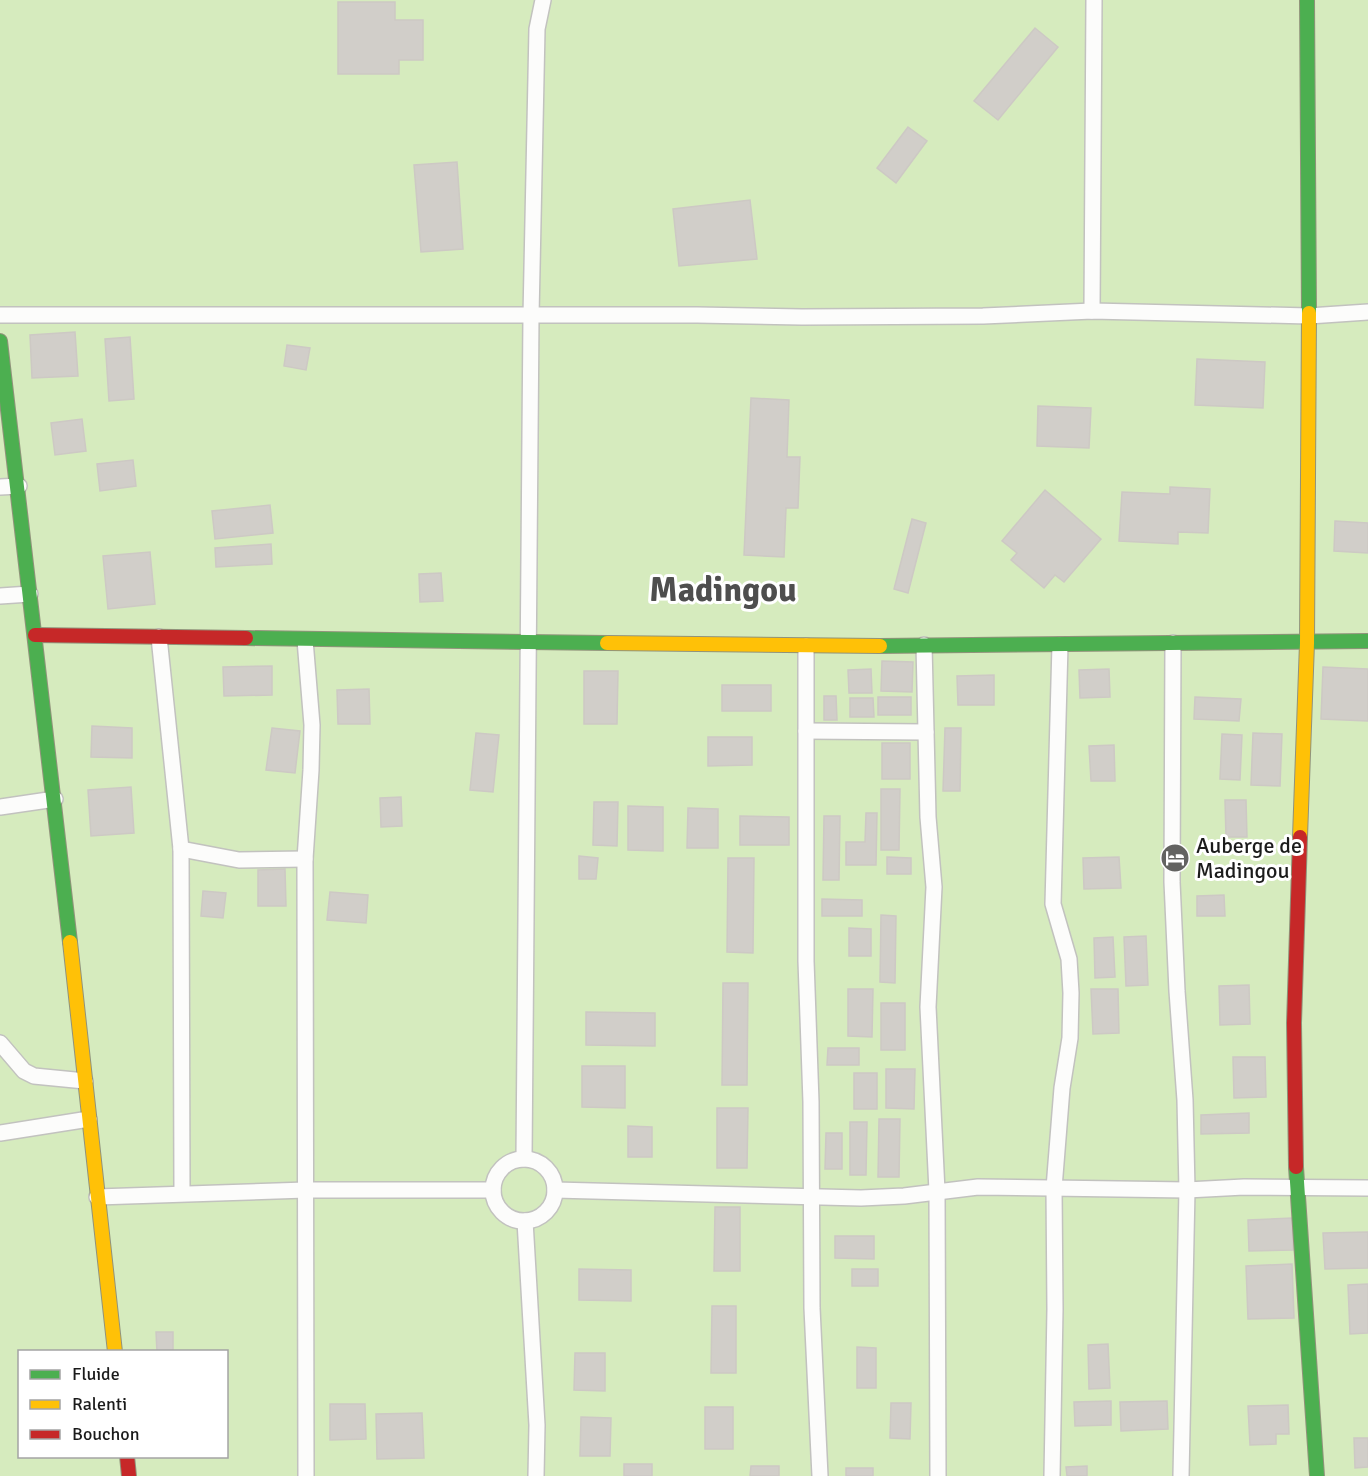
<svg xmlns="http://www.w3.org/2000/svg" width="1368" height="1476" viewBox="0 0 1368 1476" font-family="Signika,sans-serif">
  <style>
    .grass { fill: #d6ebbe; fill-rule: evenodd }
    .building { fill: #d1cec9; stroke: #cdc9c4; stroke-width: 1.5 }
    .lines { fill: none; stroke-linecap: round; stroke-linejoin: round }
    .street-casing { stroke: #c2c2bf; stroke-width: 18 }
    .fast-casing { stroke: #91937b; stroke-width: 16 }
    .slow-casing { stroke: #91937b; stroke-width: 16 }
    .jam-casing { stroke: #91937b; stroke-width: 16 }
    .street { stroke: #fcfcfb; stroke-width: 15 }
    .fast { stroke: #4caf50; stroke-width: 14 }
    .slow { stroke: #ffc107; stroke-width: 14 }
    .jam { stroke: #c62828; stroke-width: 14 }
    .labels { text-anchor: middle; stroke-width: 6; stroke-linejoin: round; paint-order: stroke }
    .poi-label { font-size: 22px; fill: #1b1b1b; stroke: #fff; text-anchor: start }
    .town-label { font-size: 34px; font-weight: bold; fill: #4e4e4e; stroke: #fff }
  </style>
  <rect width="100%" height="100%" fill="#eae8e2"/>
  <path class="grass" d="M0 0H1368V1476H0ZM20 1352H226V1456H20Z"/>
  <g class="building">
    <polygon points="338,2 395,2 395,20 423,20 423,60 399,60 399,74 338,74"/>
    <polygon points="1035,28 1058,47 998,120 974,101"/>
    <polygon points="908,127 927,141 896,183 877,168"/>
    <polygon points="457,162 463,249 421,252 414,165"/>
    <polygon points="750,200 757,259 679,266 673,209"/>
    <polygon points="75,332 78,376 32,378 30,335"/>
    <polygon points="130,337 134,399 109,401 105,339"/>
    <polygon points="287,345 310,348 306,370 284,366"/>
    <polygon points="1197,359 1265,362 1263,408 1195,405"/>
    <polygon points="751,398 789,400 787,457 800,457 798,508 786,508 784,557 744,555"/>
    <polygon points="1038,406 1091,408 1089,448 1037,446"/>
    <polygon points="82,419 86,451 55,455 51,423"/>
    <polygon points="133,460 136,486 100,491 97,464"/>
    <polygon points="1170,487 1210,489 1208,533 1178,532 1178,544 1119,541 1122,492 1170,494"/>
    <polygon points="1045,490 1101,539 1064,582 1055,575 1044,588 1011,560 1017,553 1002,541"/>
    <polygon points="270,505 273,533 215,539 212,511"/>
    <polygon points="912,519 926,523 908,593 894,589"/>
    <polygon points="1335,521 1368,523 1368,553 1334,551"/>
    <polygon points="271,544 272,564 216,567 215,548"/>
    <polygon points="150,552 155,604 108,609 103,556"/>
    <polygon points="441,573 443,601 420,602 419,574"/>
    <polygon points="882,661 913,662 912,692 881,691"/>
    <polygon points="272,666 272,695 224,696 223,667"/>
    <polygon points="1323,667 1368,669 1368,721 1321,719"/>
    <polygon points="871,669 872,693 849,693 848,670"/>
    <polygon points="1109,669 1110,697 1080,698 1079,670"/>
    <polygon points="584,671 618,671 617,724 584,724"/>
    <polygon points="994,675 994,705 958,705 957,676"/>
    <rect x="722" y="685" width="49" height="26"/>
    <polygon points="369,689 370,724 338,724 337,690"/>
    <polygon points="824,696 836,696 837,720 824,720"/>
    <rect x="878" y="697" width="33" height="18"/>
    <polygon points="1195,697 1241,699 1239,721 1194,719"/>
    <polygon points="850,698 873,698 874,717 850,717"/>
    <polygon points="92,726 132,728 132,758 91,757"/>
    <polygon points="272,728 300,731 295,773 266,770"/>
    <polygon points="945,728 961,728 960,791 943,791"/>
    <polygon points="476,733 499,735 493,792 470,790"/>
    <polygon points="1253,733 1282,734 1280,786 1251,785"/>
    <polygon points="1222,734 1242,735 1240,780 1220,779"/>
    <polygon points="708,737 752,737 752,765 708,766"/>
    <rect x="882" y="743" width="28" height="36"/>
    <polygon points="1114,745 1115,781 1091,781 1089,746"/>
    <polygon points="131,787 134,833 91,836 88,790"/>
    <polygon points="881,789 900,789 899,850 881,850"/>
    <polygon points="401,797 402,826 381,827 380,798"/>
    <polygon points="1225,800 1246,800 1247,837 1226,837"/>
    <polygon points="594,802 618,802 617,846 593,845"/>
    <polygon points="628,806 663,807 663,851 628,850"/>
    <polygon points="688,808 718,809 718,848 687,848"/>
    <polygon points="866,813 877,813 876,865 846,865 846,842 865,842"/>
    <polygon points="740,816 789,817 789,845 740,845"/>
    <polygon points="824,816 840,816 839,880 823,880"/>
    <polygon points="579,856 598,858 596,879 579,879"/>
    <polygon points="887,857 911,858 911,874 887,874"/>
    <polygon points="1119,857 1121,888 1084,889 1083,858"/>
    <polygon points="728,858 754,858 753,953 727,952"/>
    <polygon points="285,869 286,906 258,906 258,870"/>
    <polygon points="203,891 226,893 223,918 201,916"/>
    <polygon points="330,892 368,895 366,923 327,920"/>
    <polygon points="1224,895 1225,916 1197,916 1197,896"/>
    <polygon points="822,899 862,900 862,916 822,916"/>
    <polygon points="881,915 896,916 895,983 880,982"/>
    <polygon points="849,928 871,929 871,956 849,956"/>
    <polygon points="1146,936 1148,985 1126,986 1124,937"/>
    <polygon points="1113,937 1115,977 1095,978 1094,938"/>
    <polygon points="723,983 748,983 747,1085 722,1085"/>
    <polygon points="1249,985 1250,1024 1220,1025 1219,986"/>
    <polygon points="848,989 873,989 872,1037 848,1036"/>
    <polygon points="1091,989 1118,989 1119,1033 1093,1034"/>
    <rect x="881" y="1003" width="24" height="47"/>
    <polygon points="586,1012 655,1013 655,1046 586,1045"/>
    <polygon points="828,1048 859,1048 859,1065 827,1065"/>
    <polygon points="1233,1057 1265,1057 1266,1097 1234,1098"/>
    <polygon points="582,1066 625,1066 625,1108 582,1107"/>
    <polygon points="886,1069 915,1069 914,1109 886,1108"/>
    <rect x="854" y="1073" width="23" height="36"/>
    <polygon points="717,1108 748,1108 747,1168 717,1168"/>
    <polygon points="1249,1113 1249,1133 1201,1134 1201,1115"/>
    <polygon points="879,1119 900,1119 899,1177 878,1177"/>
    <polygon points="850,1122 867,1122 866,1175 850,1175"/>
    <polygon points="628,1126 652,1127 652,1157 628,1157"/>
    <polygon points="826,1133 842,1133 842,1169 825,1169"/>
    <polygon points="715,1207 740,1207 740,1271 714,1271"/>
    <polygon points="1292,1218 1293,1250 1249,1251 1248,1220"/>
    <polygon points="1368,1232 1368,1268 1325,1269 1323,1233"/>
    <polygon points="835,1236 874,1236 874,1259 835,1258"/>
    <polygon points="1292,1264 1294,1318 1248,1319 1246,1266"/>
    <polygon points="579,1269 631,1270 631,1301 579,1300"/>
    <rect x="852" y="1269" width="26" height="17"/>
    <polygon points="1368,1284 1368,1333 1350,1334 1348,1285"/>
    <polygon points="712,1306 736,1306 736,1373 711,1373"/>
    <polygon points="156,1332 173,1332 173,1352 157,1352"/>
    <polygon points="1108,1344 1110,1388 1089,1389 1088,1345"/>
    <polygon points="857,1347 876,1348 876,1388 857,1388"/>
    <polygon points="575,1353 605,1353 605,1391 574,1390"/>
    <polygon points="1111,1401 1111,1425 1075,1426 1074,1402"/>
    <polygon points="1167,1401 1168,1429 1121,1431 1120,1402"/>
    <polygon points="891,1403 911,1403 910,1439 890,1438"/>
    <polygon points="330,1404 365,1404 366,1439 330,1440"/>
    <polygon points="1288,1405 1289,1434 1276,1434 1276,1444 1250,1445 1248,1406"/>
    <rect x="705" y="1407" width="28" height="42"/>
    <polygon points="422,1413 424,1458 377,1459 376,1414"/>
    <polygon points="581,1417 611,1418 610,1456 580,1456"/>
    <polygon points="1354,1438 1368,1438 1368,1467 1355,1468"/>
    <rect x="624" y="1464" width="28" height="12"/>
    <polygon points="751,1466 779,1466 779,1476 750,1476"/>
    <polygon points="1087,1466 1087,1476 1067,1476 1066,1467"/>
    <rect x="846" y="1468" width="27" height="8"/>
  </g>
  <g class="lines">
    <g class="street-casing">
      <g id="street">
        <polyline points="1092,311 1094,0"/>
        <polyline points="0,315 697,315 802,317 983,316 1092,311 1309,316 1368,312"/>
        <polyline points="0,487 19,486"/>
        <polyline points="0,596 30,594"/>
        <polyline points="159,637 181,849 182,1193"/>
        <polyline points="305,640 312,725 311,770 305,859 306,1476"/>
        <polyline points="1173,643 1172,882 1177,991 1185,1100 1187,1190 1181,1476"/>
        <polyline points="924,645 928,817 934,887 928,1007 937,1191 938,1476"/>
        <polyline points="806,646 806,961 811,1102 812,1308 820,1476"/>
        <polyline points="806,731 926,732"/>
        <polyline points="0,807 55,799"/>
        <polyline points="181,849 239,860 305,859"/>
        <polyline points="0,1043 24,1071 34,1076 85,1081"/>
        <polyline points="0,1133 89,1119"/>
        <polyline points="524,1159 531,316 537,29 543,0"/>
        <circle cx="524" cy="1190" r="31"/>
        <polyline points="555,1190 861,1198 904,1196 978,1187 1187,1190 1244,1187 1368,1188"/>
        <polyline points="97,1197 306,1190 493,1190"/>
        <polyline points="525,1221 537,1425 536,1476"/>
        <polyline points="1052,1476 1055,1309 1054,1188 1062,1088 1070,1038 1071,993 1069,959 1053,904 1060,645"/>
      </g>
    </g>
    <g class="fast-casing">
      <g id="fast">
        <polyline points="1307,0 1309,313"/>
        <polyline points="0,341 70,942"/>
        <polyline points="246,638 607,643"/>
        <polyline points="880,646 1368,641"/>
        <polyline points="1296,1167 1317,1476"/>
      </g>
    </g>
    <g class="slow-casing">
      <g id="slow">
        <polyline points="607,643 880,646"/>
        <polyline points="1300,837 1307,643 1309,313"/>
        <polyline points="70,942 115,1352"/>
      </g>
    </g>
    <g class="jam-casing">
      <g id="jam">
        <polyline points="35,635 246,638"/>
        <polyline points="1296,1167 1294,1023 1300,837"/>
        <polyline points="127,1456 129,1476"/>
      </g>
    </g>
    <use href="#street" class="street"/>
    <use href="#fast" class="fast"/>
    <use href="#slow" class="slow"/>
    <use href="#jam" class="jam"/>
  </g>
  <defs>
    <g id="hotel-disc" transform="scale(1.5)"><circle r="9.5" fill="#636361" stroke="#fff"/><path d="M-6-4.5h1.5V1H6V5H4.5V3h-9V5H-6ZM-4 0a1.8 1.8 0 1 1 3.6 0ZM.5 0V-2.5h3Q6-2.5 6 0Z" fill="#fff"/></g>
  </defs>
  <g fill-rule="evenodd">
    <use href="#hotel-disc" x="1175" y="858"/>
  </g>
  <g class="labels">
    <g class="poi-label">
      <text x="1196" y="853">Auberge de<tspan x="1196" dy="25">Madingou</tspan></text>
    </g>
    <g class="town-label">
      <text x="723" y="601">Madingou</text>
    </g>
  </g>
  <rect x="18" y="1350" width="210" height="108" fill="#ffffff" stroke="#a4a4a4" stroke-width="1.5"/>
  <rect x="30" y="1370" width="30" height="9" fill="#4caf50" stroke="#a4a4a4" stroke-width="1.5"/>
  <text x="72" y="1380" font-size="18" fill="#1b1b1b">Fluide</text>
  <rect x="30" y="1400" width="30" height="9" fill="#ffc107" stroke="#a4a4a4" stroke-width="1.5"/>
  <text x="72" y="1410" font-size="18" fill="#1b1b1b">Ralenti</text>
  <rect x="30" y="1430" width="30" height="9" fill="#c62828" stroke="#a4a4a4" stroke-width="1.5"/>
  <text x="72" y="1440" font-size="18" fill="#1b1b1b">Bouchon</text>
</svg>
